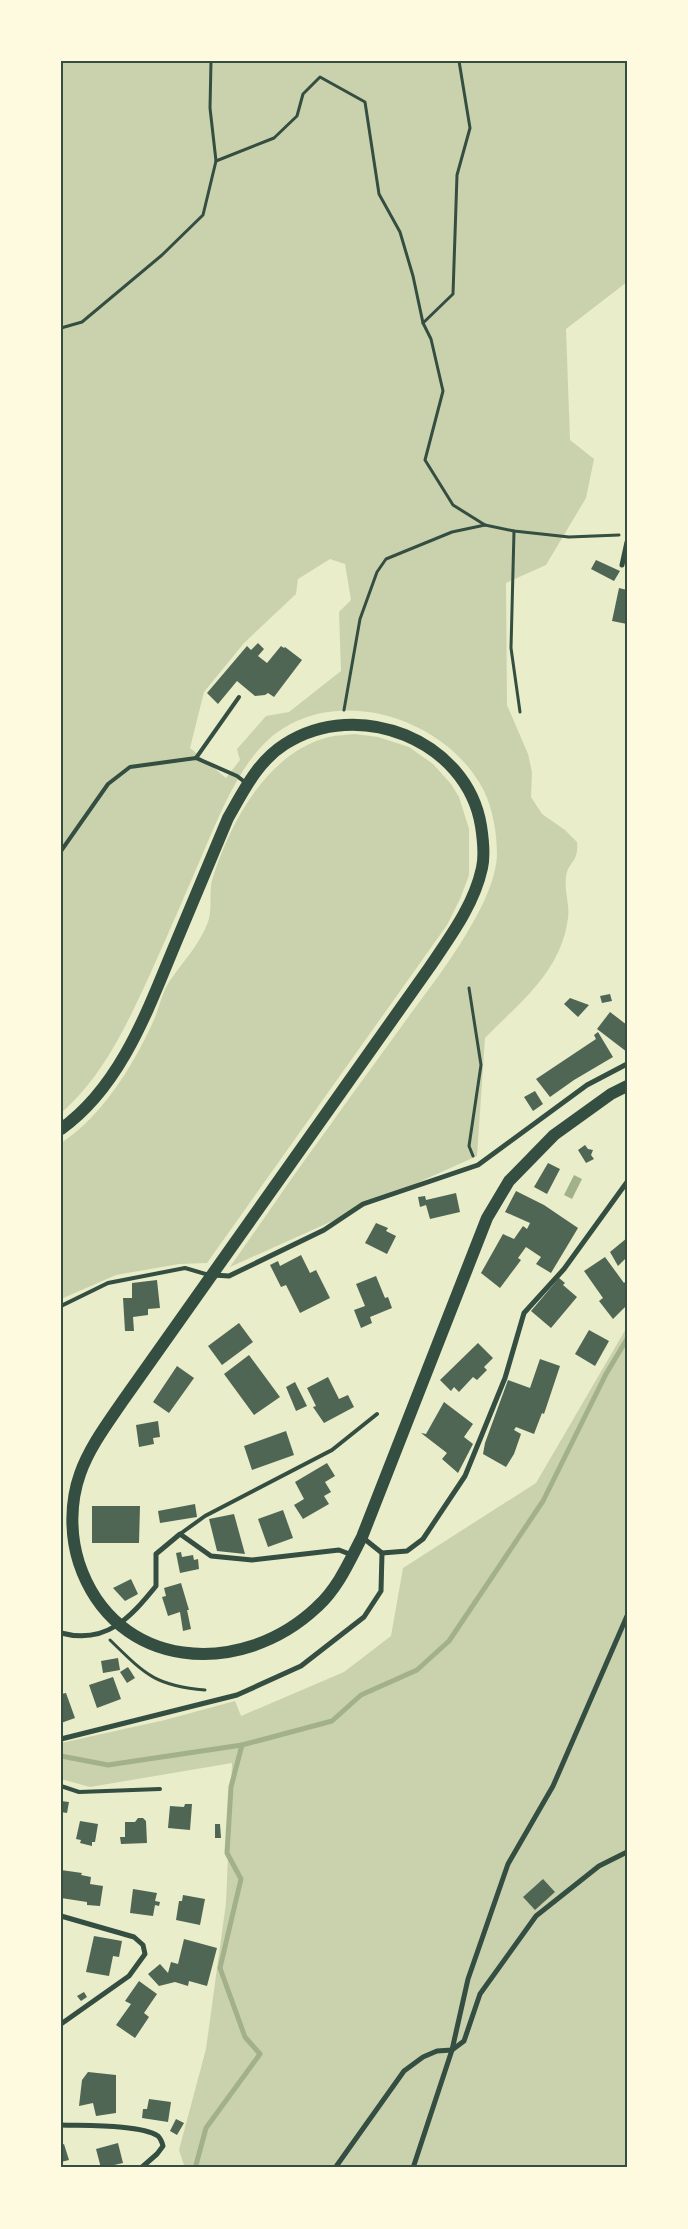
<svg xmlns="http://www.w3.org/2000/svg" width="688" height="2229" viewBox="0 0 688 2229" font-family="Mulish,sans-serif">
  <style>
    .green { fill: #cad2ad; fill-rule: evenodd }
    .water { fill: #a3b18a }
    .lines { fill: none; stroke-linecap: round; stroke-linejoin: round }
    .stream { stroke: #a3b18a; stroke-width: 5 }
    .building { fill: #4f6655 }
    .path { stroke: #344e41; stroke-width: 3 }
    .service { stroke: #344e41; stroke-width: 4 }
    .minor { stroke: #344e41; stroke-width: 5 }
    .primary { stroke: #344e41; stroke-width: 12 }
    .neatline { fill: none; stroke: #344e41; stroke-width: 2 }
  </style>
  <rect width="100%" height="100%" fill="#e9edc9"/>
  <g class="green">
    <path d="M61 61H627V282L566 329 570 440 594 459 586 498 546 565 506 583 507 705 528 754 532 772 531 797 542 814 565 830 577 842C579 863 568 861 566 877 564 891 570 905 568 918 561 972 521 1001 485 1038L477 1156 230 1267C264 1219 296 1171 331 1124 355 1090 380 1056 404 1023 434 982 495 906 497 855 497 834 493 808 483 789 445 717 334 682 269 739 240 765 221 811 206 846 188 888 170 930 151 972 128 1022 104 1076 61 1113ZM330 559 345 564 351 600 339 612 341 671 289 712 266 716 237 749 240 760 226 778 190 748 204 692 244 643 296 594 298 579Z"/>
    <path d="M355 734 378 737 409 747 433 764 451 784 459 797 469 829V875L460 899 447 925 207 1263 179 1264 116 1275 61 1299V1143C102 1117 134 1064 154 1020 159 1008 162 993 169 982 183 961 199 946 208 922 213 908 208 891 213 877 231 821 268 752 329 737 337 735 347 735 355 734Z"/>
    <polygon points="627,1327 627,2168 185,2168 179,2150 206,2049 226,1903 232,1763 90,1787 61,1779 61,1743 165,1720 235,1701 241,1716 344,1672 391,1636 403,1568 536,1483"/>
  </g>
  <polygon class="water" points="574,1175 582,1179 572,1199 564,1195"/>
  <g class="lines">
    <g class="stream">
      <polyline points="61,1756 108,1765 242,1745 332,1721 361,1695 417,1670 449,1641 543,1501 606,1374 627,1339"/>
      <polyline points="197,2168 196,2165 206,2128 260,2054 245,2037 220,1968 241,1879 227,1853 231,1787 242,1745"/>
    </g>
  </g>
  <g class="building">
    <polygon points="596,560 620,571 614,581 591,569"/>
    <polygon points="619,588 627,590 627,624 612,621"/>
    <polygon points="258,643 264,649 258,656 267,663 281,646 284,648 285,647 302,660 274,697 268,693 265,695 255,696 237,681 218,704 207,693 247,646 251,650"/>
    <polygon points="610,994 612,1001 602,1003 600,996"/>
    <polygon points="570,998 589,1005 578,1017 564,1004"/>
    <polygon points="610,1012 627,1025 627,1052 597,1029"/>
    <polygon points="598,1032 613,1057 574,1080 550,1097 536,1079 596,1039 594,1035"/>
    <polygon points="535,1091 543,1104 533,1111 524,1097"/>
    <polygon points="585,1145 588,1149 593,1150 591,1155 594,1159 586,1163 578,1150"/>
    <polygon points="548,1163 560,1169 547,1194 534,1187"/>
    <polygon points="516,1191 544,1205 578,1228 551,1273 536,1264 541,1257 526,1247 518,1258 521,1260 500,1288 481,1273 503,1234 514,1239 523,1226 527,1229 530,1223 505,1212"/>
    <polygon points="456,1193 460,1212 430,1219 426,1205 420,1207 418,1197 425,1196 426,1200"/>
    <polygon points="376,1223 388,1228 386,1231 396,1236 387,1254 365,1243"/>
    <polygon points="627,1238 627,1257 618,1266 610,1252"/>
    <polygon points="301,1255 310,1273 316,1270 330,1298 300,1313 286,1285 281,1287 270,1265 278,1261 280,1266"/>
    <polygon points="605,1257 624,1283 627,1280 627,1305 613,1319 599,1301 603,1298 584,1271"/>
    <polygon points="376,1276 385,1298 388,1297 392,1308 370,1317 372,1323 361,1328 354,1310 365,1306 356,1284"/>
    <polygon points="559,1278 565,1283 563,1285 577,1297 551,1328 531,1311"/>
    <polygon points="157,1280 160,1308 148,1309 148,1315 133,1317 134,1331 125,1331 123,1298 132,1298 132,1283"/>
    <polygon points="239,1323 253,1342 222,1365 208,1346"/>
    <polygon points="589,1330 609,1341 595,1366 575,1354"/>
    <polygon points="478,1343 493,1358 484,1367 487,1370 477,1380 473,1377 459,1392 454,1387 451,1391 440,1380"/>
    <polygon points="249,1355 280,1397 254,1415 224,1374"/>
    <polygon points="540,1359 560,1366 544,1414 542,1413 534,1434 516,1427 514,1430 521,1434 514,1454 506,1467 483,1454 485,1443 508,1380 530,1388"/>
    <polygon points="177,1366 194,1378 169,1413 153,1402"/>
    <polygon points="328,1377 339,1399 348,1395 354,1407 324,1423 313,1407 316,1406 307,1388"/>
    <polygon points="295,1382 307,1406 296,1411 286,1387"/>
    <polygon points="444,1402 473,1424 464,1437 473,1444 458,1473 442,1459 447,1453 421,1433 426,1434"/>
    <polygon points="158,1421 160,1437 153,1438 154,1444 139,1447 136,1425"/>
    <polygon points="286,1431 294,1455 252,1470 244,1446"/>
    <polygon points="327,1463 335,1476 325,1482 331,1492 324,1496 329,1504 303,1519 294,1505 304,1499 295,1482"/>
    <polygon points="195,1504 197,1517 160,1523 158,1511"/>
    <polygon points="92,1506 140,1506 139,1543 92,1543"/>
    <polygon points="283,1510 293,1538 268,1547 258,1519"/>
    <polygon points="234,1514 245,1554 217,1551 209,1519"/>
    <polygon points="181,1552 182,1557 193,1555 194,1560 198,1559 199,1569 180,1573 176,1553"/>
    <polygon points="131,1579 138,1594 125,1601 113,1588"/>
    <polygon points="181,1583 189,1610 187,1610 191,1629 183,1631 180,1612 168,1616 162,1597 166,1596 164,1588"/>
    <polygon points="118,1658 120,1670 103,1673 101,1661"/>
    <polygon points="128,1667 135,1678 127,1683 120,1672"/>
    <polygon points="113,1677 121,1699 97,1708 89,1685"/>
    <polygon points="66,1693 75,1718 61,1723 61,1694"/>
    <polygon points="61,1801 69,1802 67,1813 61,1812"/>
    <polygon points="185,1804 192,1804 190,1830 168,1828 170,1806 184,1807"/>
    <polygon points="138,1818 143,1818 146,1821 147,1843 121,1844 120,1837 125,1837 125,1822 135,1822"/>
    <polygon points="80,1821 98,1824 95,1842 92,1842 92,1846 80,1843 81,1840 76,1839"/>
    <polygon points="215,1824 220,1824 221,1838 215,1838"/>
    <polygon points="61,1870 82,1873 81,1875 91,1877 90,1884 103,1886 100,1906 87,1905 87,1902 61,1898"/>
    <polygon points="543,1879 555,1892 535,1910 523,1897"/>
    <polygon points="133,1889 157,1893 155,1901 160,1902 159,1906 155,1905 153,1916 130,1913"/>
    <polygon points="183,1895 205,1899 200,1925 176,1920 179,1901 182,1901"/>
    <polygon points="94,1936 122,1941 119,1957 113,1956 109,1976 86,1972"/>
    <polygon points="184,1939 217,1948 207,1986 189,1981 188,1986 175,1982 159,1986 148,1974 160,1964 168,1973 171,1962 178,1964"/>
    <polygon points="139,1981 157,1994 144,2013 149,2017 135,2038 116,2025 131,2004 125,2001"/>
    <polygon points="84,1992 87,1997 81,2001 77,1996"/>
    <polygon points="88,2072 116,2075 116,2113 96,2116 93,2103 79,2106 82,2080"/>
    <polygon points="149,2099 171,2102 168,2122 142,2118 143,2109 147,2109"/>
    <polygon points="176,2119 184,2123 177,2135 170,2131"/>
    <polygon points="118,2143 123,2163 101,2168 96,2149"/>
    <polygon points="64,2144 69,2160 61,2162 61,2145"/>
  </g>
  <g class="lines">
    <g class="path">
      <polyline points="211,61 210,108 216,161"/>
      <polyline points="423,323 453,294 457,175 470,128 459,61"/>
      <polyline points="61,328 82,322 162,255 203,215 216,161 274,138 297,116 303,94 320,77 365,102 379,194 400,232 413,276 423,323 431,339 443,391 425,460 453,505 485,525"/>
      <polyline points="514,531 511,648 520,712"/>
      <polyline points="344,710 360,619 377,572 386,559 452,532 485,525 514,531 569,537 619,535"/>
      <polyline points="469,988 481,1065 469,1146 473,1156"/>
      <path d="M110 1640C145 1674 155 1686 205 1690"/>
    </g>
    <g class="service">
      <polyline points="196,758 239,697"/>
      <polyline points="61,851 108,784 130,767 196,758 237,776 246,783"/>
      <polyline points="61,1306 108,1283 185,1268 209,1275"/>
      <polyline points="180,1534 205,1516 332,1450 377,1414"/>
      <polyline points="61,1786 79,1792 160,1789"/>
    </g>
    <g class="minor">
      <polyline points="622,565 627,542"/>
      <polyline points="213,1275 229,1276 324,1230 363,1204 478,1165 587,1085 627,1064"/>
      <polyline points="362,1537 382,1553 407,1551 423,1539 465,1476 505,1378 524,1313 564,1269 627,1182"/>
      <path d="M61 1633C106 1645 130 1618 156 1586V1554L180 1534 211 1556 252 1560 339 1550 352 1555"/>
      <polyline points="61,1739 237,1695 301,1666 364,1617 381,1591 382,1553"/>
      <polyline points="61,1916 134,1937 143,1945 145,1954 129,1976 61,2024"/>
      <path d="M61 2125C83 2126 140 2124 158 2136 161 2139 162 2142 163 2146L157 2154 141 2168"/>
      <polyline points="335,2168 404,2071 423,2057 437,2051 452,2050 464,2041 480,1994 536,1916 599,1866 627,1852"/>
      <polyline points="413,2168 452,2050 468,1979 508,1864 553,1786 627,1616"/>
    </g>
    <path class="primary" d="M61 1129C120 1087 147 1012 174 947 192 904 210 861 228 818 244 790 258 761 285 744 358 697 467 740 481 826 483 839 485 855 482 868 474 905 450 937 429 968L122 1402C107 1424 89 1448 80 1474 70 1502 70 1535 79 1563 115 1671 241 1679 317 1607 338 1588 349 1562 362 1537L487 1218 509 1181 554 1135 611 1094 627 1086"/>
  </g>
  <rect width="688" height="2229" fill="none" stroke="#fefae0" stroke-width="125"/>
  <rect x="62" y="62" width="564" height="2104" class="neatline"/>
</svg>
